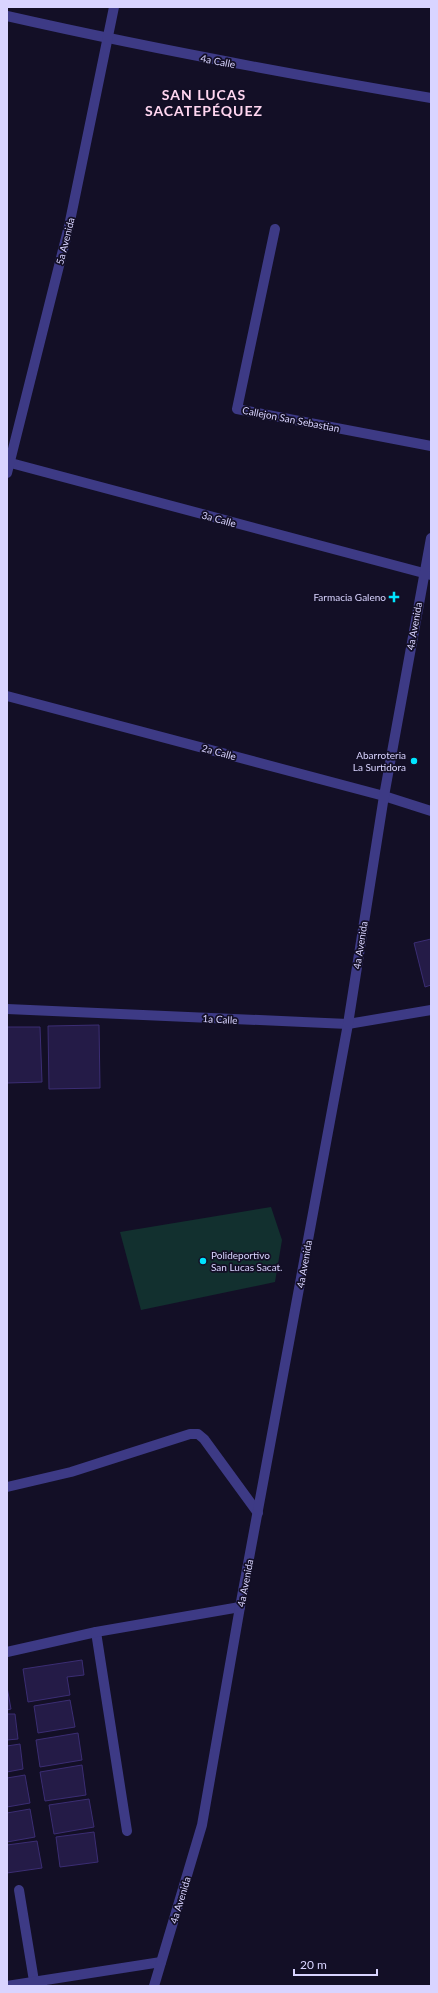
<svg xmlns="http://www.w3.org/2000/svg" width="438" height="1993" viewBox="0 0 438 1993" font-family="Lato,sans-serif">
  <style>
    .garden { fill: #12302f }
    .building { fill: #241b47; stroke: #3b2d73 }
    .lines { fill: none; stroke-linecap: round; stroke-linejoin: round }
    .minor { stroke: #3d3a85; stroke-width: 10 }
    .poi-dot { fill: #00e5ff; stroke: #130f26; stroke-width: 1.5 }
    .labels { text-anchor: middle; stroke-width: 3.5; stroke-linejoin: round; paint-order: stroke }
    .street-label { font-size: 10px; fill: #d9d4ff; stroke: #130f26 }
    .poi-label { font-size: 10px; fill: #d9d4ff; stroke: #130f26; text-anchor: end }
    .district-label { font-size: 14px; font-weight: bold; letter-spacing: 1px; fill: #ffd6f0; stroke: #130f26 }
  </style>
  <rect width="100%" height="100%" fill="#130f26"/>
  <polygon class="garden" points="271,1207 282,1240 275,1282 141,1310 120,1232"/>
  <g class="building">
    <polygon points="431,939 431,985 425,987 414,943"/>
    <polygon points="99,1025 100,1088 49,1089 48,1026"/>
    <polygon points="7,1027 40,1027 42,1082 7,1083"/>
    <polygon points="82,1660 84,1675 67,1677 70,1695 28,1702 23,1669"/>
    <polygon points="7,1687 11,1709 7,1710"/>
    <polygon points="70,1700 75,1727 38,1733 34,1706"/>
    <polygon points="7,1714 15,1714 18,1739 7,1740"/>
    <polygon points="78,1733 82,1760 40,1767 36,1740"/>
    <polygon points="20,1744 23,1769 7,1772 7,1746"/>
    <polygon points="82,1765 86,1795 45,1801 40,1772"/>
    <polygon points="25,1775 30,1803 7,1807 7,1778"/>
    <polygon points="89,1799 94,1827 54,1834 49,1805"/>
    <polygon points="30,1809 35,1837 7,1842 7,1813"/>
    <polygon points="94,1832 98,1862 60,1867 56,1837"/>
    <polygon points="37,1841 42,1868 7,1873 7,1845"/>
  </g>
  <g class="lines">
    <g class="minor">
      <path d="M7 16C148 48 289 74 431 98"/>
      <polyline points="275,229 237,409 431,446"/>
      <polyline points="7,462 431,575"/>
      <polyline points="7,473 69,226 114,7"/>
      <polyline points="7,696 384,796 431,811"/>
      <polyline points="7,1009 348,1024 431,1010"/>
      <polyline points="7,1487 71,1472 190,1434 198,1434 204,1439 258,1513"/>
      <polyline points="96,1632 127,1831"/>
      <polyline points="7,1652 96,1632 240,1607"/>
      <polyline points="19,1890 34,1981"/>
      <polyline points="7,1986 161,1962"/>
      <polyline points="154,1986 202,1825 240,1607 348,1024 384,796 431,538"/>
    </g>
  </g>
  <g class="poi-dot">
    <path d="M392 591h4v4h4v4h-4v4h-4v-4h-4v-4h4z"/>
    <circle cx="414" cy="761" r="4"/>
    <circle cx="203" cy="1261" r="4"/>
  </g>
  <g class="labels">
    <g class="street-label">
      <text transform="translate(218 61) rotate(11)" y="4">4a Calle</text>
      <text transform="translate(65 241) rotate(-76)" y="4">5a Avenida</text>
      <text transform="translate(291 419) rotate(11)" y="4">Callejon San Sebastian</text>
      <text transform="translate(219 519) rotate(15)" y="4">3a Calle</text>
      <text transform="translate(414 626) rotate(-80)" y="4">4a Avenida</text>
      <text transform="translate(219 752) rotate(15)" y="4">2a Calle</text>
      <text transform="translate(360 945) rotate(-81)" y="4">4a Avenida</text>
      <text transform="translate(220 1019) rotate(3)" y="4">1a Calle</text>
      <text transform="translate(304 1264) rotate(-80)" y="4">4a Avenida</text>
      <text transform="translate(245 1583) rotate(-79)" y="4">4a Avenida</text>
      <text transform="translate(180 1900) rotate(-73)" y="4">4a Avenida</text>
    </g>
    <g class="poi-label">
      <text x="386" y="601">Farmacia Galeno</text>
      <text x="406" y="759">Abarroteria<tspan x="406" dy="12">La Surtidora</tspan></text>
      <text x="211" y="1259" text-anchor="start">Polideportivo<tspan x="211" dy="12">San Lucas Sacat.</tspan></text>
    </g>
    <g class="district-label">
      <text x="204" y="100">SAN LUCAS<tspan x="204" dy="16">SACATEPÉQUEZ</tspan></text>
    </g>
  </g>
  <rect width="438" height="1993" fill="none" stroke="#d9d4ff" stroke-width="16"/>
  <path d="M294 1969v6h83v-6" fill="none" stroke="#d9d4ff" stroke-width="2"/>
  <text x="300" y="1969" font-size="12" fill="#d9d4ff" stroke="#130f26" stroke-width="3" paint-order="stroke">20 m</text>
</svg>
